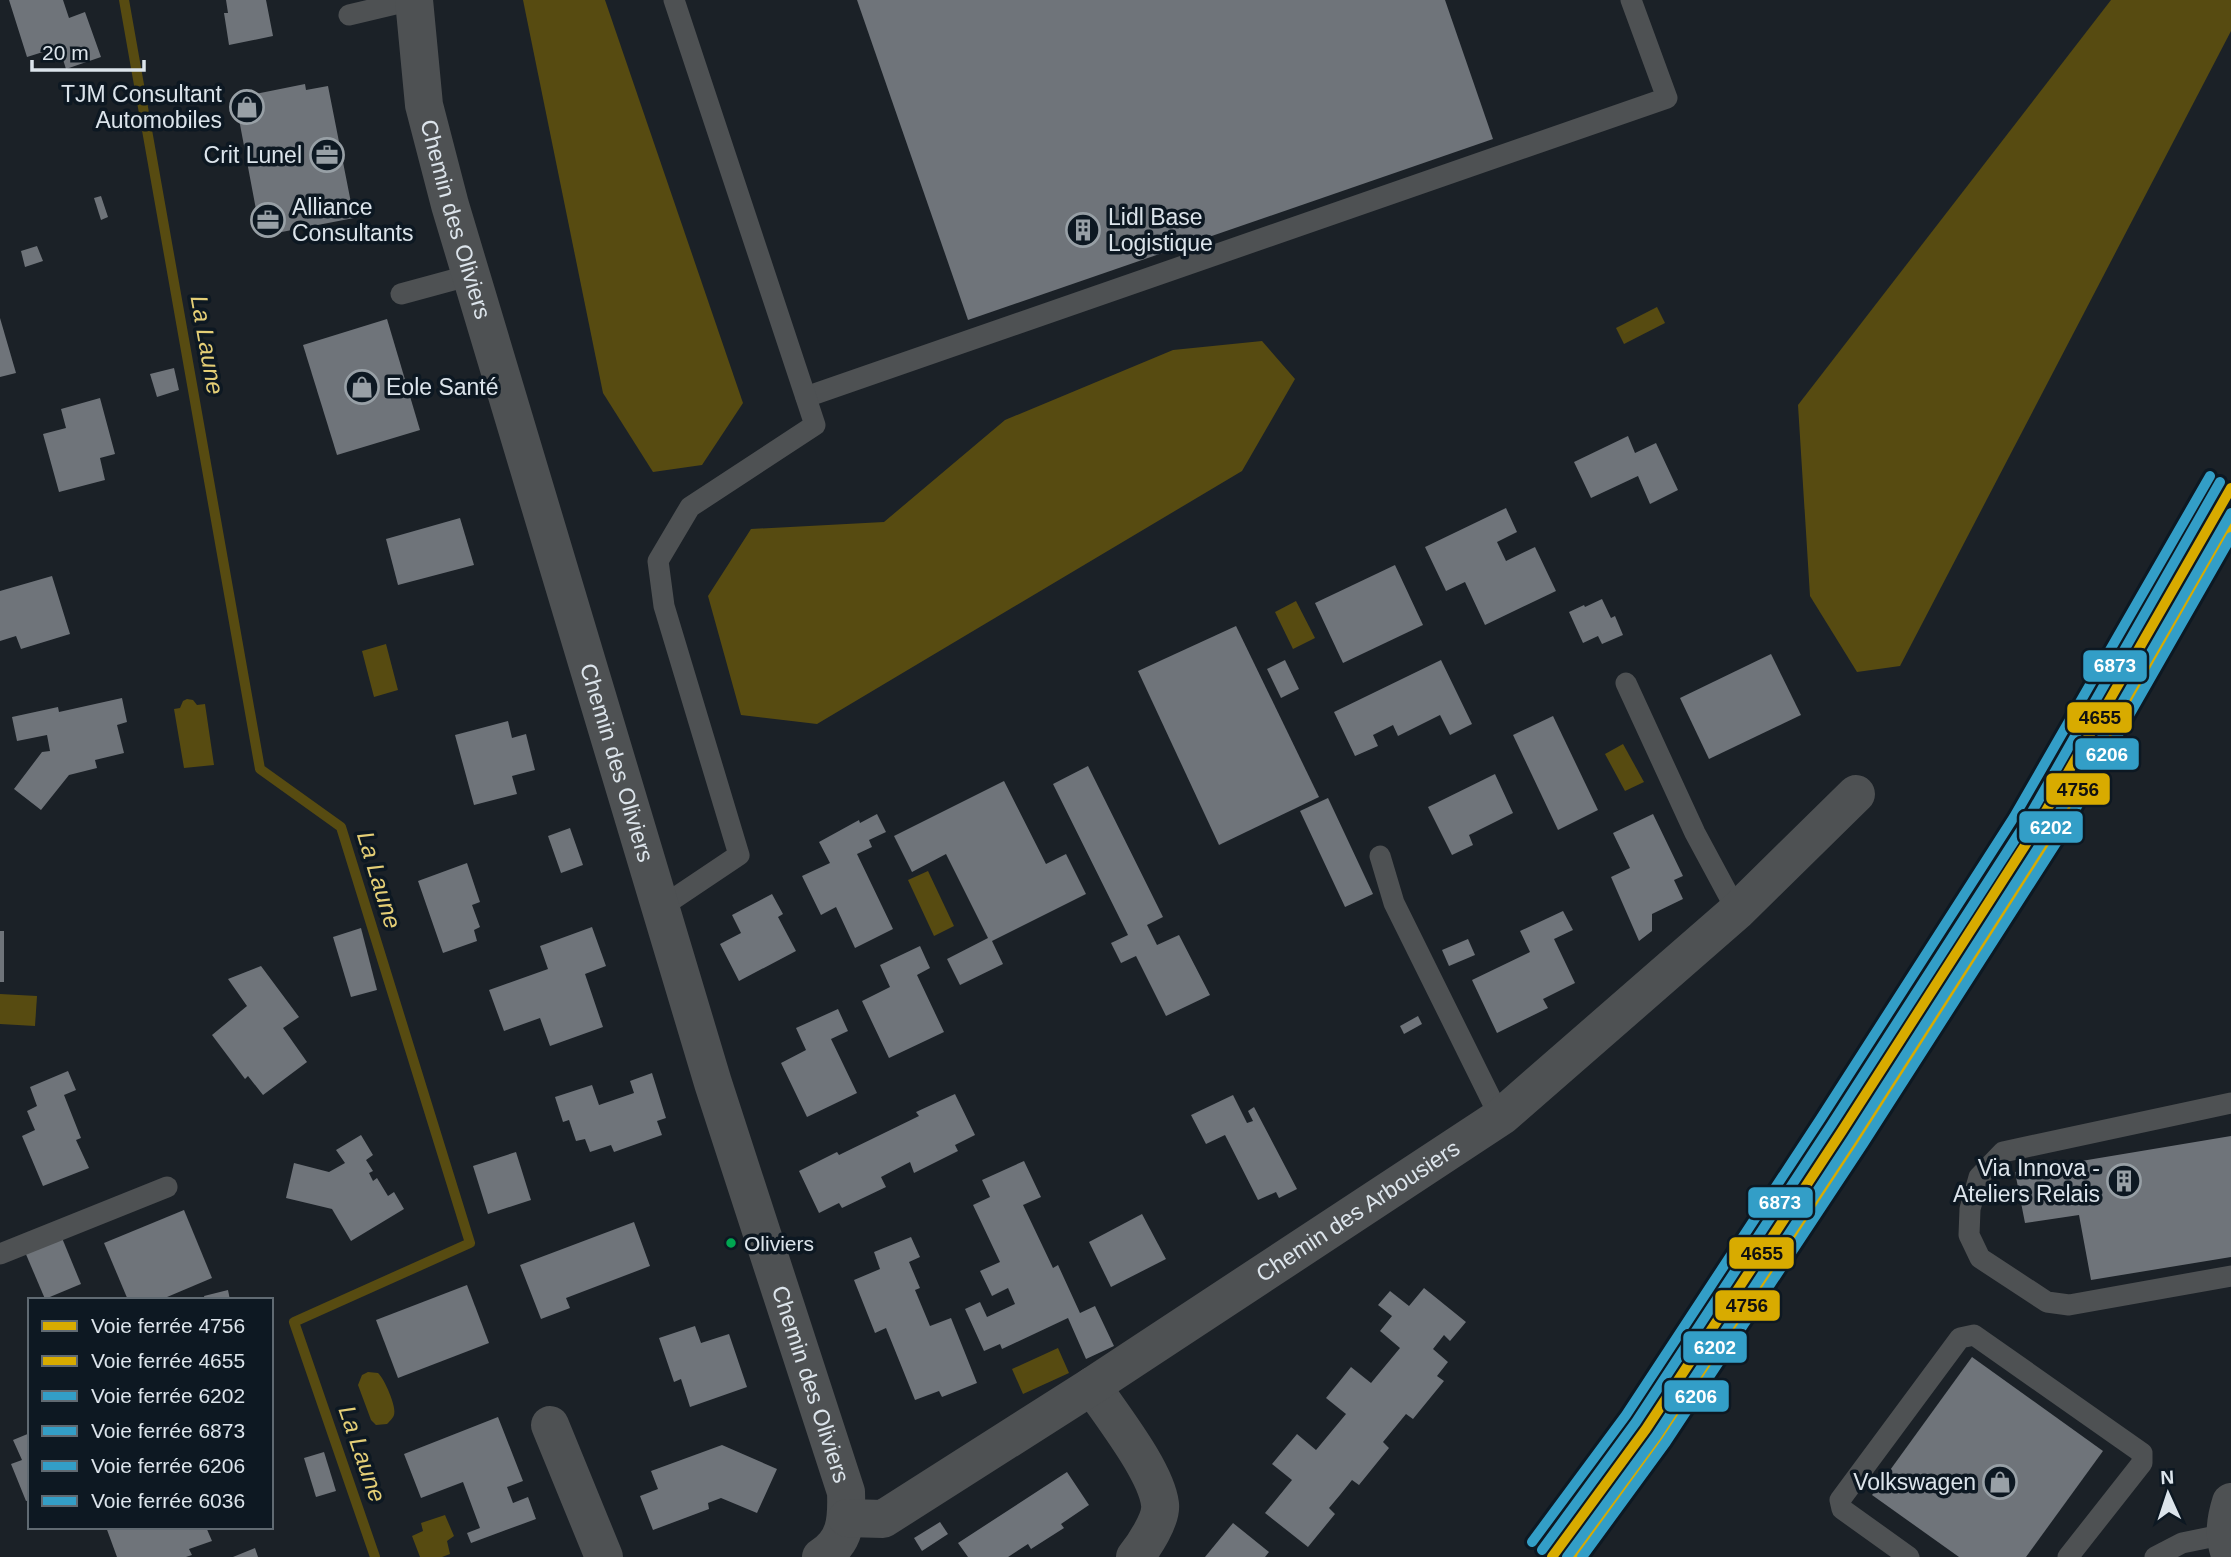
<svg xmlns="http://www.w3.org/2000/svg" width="2231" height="1557" viewBox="0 0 2231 1557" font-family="Helvetica,sans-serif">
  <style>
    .water { fill: #574b11 }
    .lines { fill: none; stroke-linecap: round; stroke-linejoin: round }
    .stream { stroke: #574b11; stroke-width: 10 }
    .building { fill: #6f747a }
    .lane { stroke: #4e5153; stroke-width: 21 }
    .street { stroke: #4e5153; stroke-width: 38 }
    .rail-1-casing { stroke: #0d1822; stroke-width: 16 }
    .rail-2-casing { stroke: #0d1822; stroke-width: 16 }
    .rail-3-casing { stroke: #0d1822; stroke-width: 16 }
    .rail-4-casing { stroke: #0d1822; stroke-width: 16 }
    .rail-5-casing { stroke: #0d1822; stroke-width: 16 }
    .rail-6-casing { stroke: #0d1822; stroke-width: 16 }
    .rail-1 { stroke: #d8ab00; stroke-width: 10 }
    .rail-2 { stroke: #d8ab00; stroke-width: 10 }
    .rail-3 { stroke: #339ec7; stroke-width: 10 }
    .rail-4 { stroke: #339ec7; stroke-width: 10 }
    .rail-5 { stroke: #339ec7; stroke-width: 10 }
    .rail-6 { stroke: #339ec7; stroke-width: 10 }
    .bus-dot { fill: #00a651; stroke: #0d1822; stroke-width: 2.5 }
    .labels { text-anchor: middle; stroke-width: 7; stroke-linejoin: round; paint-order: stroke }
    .bus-label { font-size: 21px; fill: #dce4eb; stroke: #0d1822; text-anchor: start }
    .poi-label { font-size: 23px; fill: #dce4eb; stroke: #0d1822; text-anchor: end }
    .street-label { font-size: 23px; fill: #dce4eb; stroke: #0d1822 }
    .water-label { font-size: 24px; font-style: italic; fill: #e4ce76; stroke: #0d1822 }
    .line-badge { stroke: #0d1822; stroke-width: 2.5 }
    .badge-label { font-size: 19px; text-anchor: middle; font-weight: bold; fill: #fff }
    .pale-badge-label { font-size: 19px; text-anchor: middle; font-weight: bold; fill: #111 }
  </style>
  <rect width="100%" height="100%" fill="#1b2127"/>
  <g class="water">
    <polygon points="523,0 605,0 743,403 702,465 653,472 603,393"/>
    <polygon points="2111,0 2231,0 2231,31 1900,666 1857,672 1810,596 1798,405"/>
    <polygon points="1657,307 1665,323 1624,344 1616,328"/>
    <polygon points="1262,341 1295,379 1242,471 817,724 741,715 708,596 751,529 884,522 1005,420 1173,350"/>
    <polygon points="1296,601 1315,638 1293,649 1275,612"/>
    <polygon points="386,644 398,690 374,697 362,651"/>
    <polygon points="187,699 193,700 197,705 205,704 214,765 184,768 174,709 180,708 183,701"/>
    <polygon points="1623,744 1644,782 1625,791 1605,754"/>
    <polygon points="928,871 954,926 934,936 908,880"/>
    <polygon points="0,994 37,996 35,1026 0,1024"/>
    <polygon points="1058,1348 1069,1373 1023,1394 1012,1369"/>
    <path d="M368 1372 378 1373C384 1378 397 1407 394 1415 393 1418 389 1422 387 1424L376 1425 371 1420 358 1385 362 1375Z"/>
    <polygon points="445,1515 454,1536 447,1541 450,1554 442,1557 420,1557 412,1536 423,1531 421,1523"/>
  </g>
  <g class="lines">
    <polyline class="stream" points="124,0 260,769 341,827 470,1243 294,1322 375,1557"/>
  </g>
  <g class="building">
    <polygon points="9,0 63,0 69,18 85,12 101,57 66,69 59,47 27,57"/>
    <polygon points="226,0 266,0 273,36 229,45 224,13 228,13"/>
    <polygon points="857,0 1445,0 1493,139 968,320"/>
    <polygon points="305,84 306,90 328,86 354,218 261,236 235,98"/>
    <polygon points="101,196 108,217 101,220 94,198"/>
    <polygon points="37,246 43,261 25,267 21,251"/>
    <polygon points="0,318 16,373 0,377"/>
    <polygon points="387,319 420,430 337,455 303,345"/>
    <polygon points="174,368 179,390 157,397 150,374"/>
    <polygon points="100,398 115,454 100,458 105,480 59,492 43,434 66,428 61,409"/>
    <polygon points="1628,436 1635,453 1656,443 1678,490 1650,504 1638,476 1591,498 1574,462"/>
    <polygon points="1506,508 1517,532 1497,542 1506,561 1535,547 1556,591 1485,625 1465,582 1446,591 1425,547"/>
    <polygon points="460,518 474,565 398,585 386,539"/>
    <polygon points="1395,565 1423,625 1343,663 1315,603"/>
    <polygon points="52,576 70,634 21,649 16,636 0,641 0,591"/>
    <polygon points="1602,599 1611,618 1615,616 1623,635 1602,644 1598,636 1583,643 1569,612 1584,605 1585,607"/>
    <polygon points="1236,626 1319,797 1219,845 1138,671"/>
    <polygon points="1771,654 1801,715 1709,759 1680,698"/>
    <polygon points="1285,660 1299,689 1281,698 1267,669"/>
    <polygon points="1441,660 1472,724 1450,735 1440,715 1398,736 1393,725 1373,735 1378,746 1355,756 1334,712"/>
    <polygon points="122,698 127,722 117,725 124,753 95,760 97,768 69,775 41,810 14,789 42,752 50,751 47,735 17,741 12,717 58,707 59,712"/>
    <polygon points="1553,716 1598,810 1558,830 1513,735"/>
    <polygon points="508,721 512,738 526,734 535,770 512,776 517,794 474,805 455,735"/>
    <polygon points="1088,766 1163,917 1147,925 1157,945 1179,935 1210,995 1166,1016 1136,956 1121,963 1111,943 1128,935 1053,784"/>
    <polygon points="1495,774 1513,813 1469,835 1473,845 1452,855 1428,807"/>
    <polygon points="1004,781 1046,864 1066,854 1086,894 992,941 1003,964 960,985 947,959 988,938 946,854 912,872 894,836"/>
    <polygon points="1328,798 1373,894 1345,907 1300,811"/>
    <polygon points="877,814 886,832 869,840 872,847 857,854 893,929 855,948 836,907 821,915 802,876 830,863 819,842 859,820 860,823"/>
    <polygon points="1653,814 1683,876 1674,880 1683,899 1652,914 1652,931 1639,941 1611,877 1630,868 1613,833"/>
    <polygon points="570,828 583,865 561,873 548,836"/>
    <polygon points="467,863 480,902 472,905 480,927 474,930 477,941 443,953 418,881"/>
    <polygon points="772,894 783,914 778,917 796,951 739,981 720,944 741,933 732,915"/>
    <polygon points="1563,911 1573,930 1554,939 1575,983 1543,999 1548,1008 1497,1033 1472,980 1530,952 1520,931"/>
    <polygon points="592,927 606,966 585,974 603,1027 550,1046 540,1018 504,1031 489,990 548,969 540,946"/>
    <polygon points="361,928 377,990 351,997 333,937"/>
    <rect x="0" y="931" width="4" height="51"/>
    <polygon points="1468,939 1475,955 1449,966 1442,950"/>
    <polygon points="920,946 930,968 917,975 944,1032 889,1058 862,1001 890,987 880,965"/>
    <polygon points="261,966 299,1017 283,1028 307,1062 263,1095 248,1076 245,1079 212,1035 247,1006 228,979"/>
    <polygon points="838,1009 848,1031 831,1039 857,1093 807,1117 781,1063 806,1050 796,1028"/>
    <polygon points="1418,1016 1422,1024 1404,1034 1400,1026"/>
    <polygon points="68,1071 76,1090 64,1095 81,1138 76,1140 89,1168 43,1186 22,1136 35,1130 27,1111 37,1106 30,1087"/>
    <polygon points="652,1073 666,1118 657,1121 662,1135 614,1152 611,1145 590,1152 585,1139 576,1141 569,1120 563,1122 555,1097 592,1085 599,1105 634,1093 630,1081"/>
    <polygon points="955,1094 975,1135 955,1145 958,1151 914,1173 910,1162 881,1177 886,1187 842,1208 839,1203 819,1213 799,1171 837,1152 839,1155 878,1136 919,1116 916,1112"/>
    <polygon points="1233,1095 1247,1123 1253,1121 1248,1111 1254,1107 1297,1189 1279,1198 1276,1192 1258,1200 1225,1135 1206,1144 1191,1115"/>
    <polygon points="361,1135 373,1155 366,1160 373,1171 369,1173 373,1181 377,1178 388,1196 394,1192 404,1209 351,1241 332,1209 286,1198 294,1163 329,1172 345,1163 336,1150"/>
    <polygon points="2231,1136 2231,1257 2091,1280 2079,1215 2025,1223 2015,1172"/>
    <polygon points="516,1152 531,1200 488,1214 473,1166"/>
    <polygon points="1024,1161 1041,1197 1023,1205 1053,1268 1058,1265 1080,1313 1095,1306 1114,1346 1086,1359 1068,1318 1002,1349 1000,1344 984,1351 965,1309 980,1302 987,1317 1015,1304 1008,1288 992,1296 980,1271 1000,1262 973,1205 990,1197 982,1180"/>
    <polygon points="184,1210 212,1278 160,1300 128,1300 104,1243"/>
    <polygon points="1142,1214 1166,1259 1111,1287 1089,1242"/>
    <polygon points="634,1222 650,1266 566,1298 570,1308 541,1319 520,1265"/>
    <polygon points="911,1237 920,1257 909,1262 920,1288 915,1290 930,1326 951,1318 977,1383 942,1397 939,1391 915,1400 886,1328 875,1333 854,1280 880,1269 874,1252"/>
    <polygon points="62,1238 81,1284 45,1299 25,1252"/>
    <polygon points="467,1285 489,1343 398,1378 376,1320"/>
    <polygon points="1424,1288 1466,1322 1450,1341 1444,1335 1433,1349 1448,1362 1437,1376 1444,1381 1413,1419 1406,1414 1383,1442 1389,1448 1359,1485 1352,1480 1340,1495 1329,1508 1335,1514 1308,1547 1265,1513 1292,1480 1272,1464 1297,1434 1316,1450 1346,1414 1326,1398 1339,1382 1351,1367 1371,1383 1400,1348 1380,1331 1392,1316 1378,1305 1390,1291 1409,1306"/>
    <polygon points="228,1290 230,1300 205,1300 204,1296"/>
    <polygon points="695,1326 701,1343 729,1334 747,1387 690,1407 681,1379 674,1382 659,1338"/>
    <polygon points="1972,1357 2103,1451 2026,1557 1959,1557 1872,1495"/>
    <polygon points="498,1417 523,1481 507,1487 513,1503 528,1497 536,1519 471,1543 467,1533 480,1528 463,1482 421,1498 404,1454"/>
    <polygon points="30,1433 30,1500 26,1501 11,1464 22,1460 13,1440"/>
    <polygon points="722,1445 777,1469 757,1513 721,1498 708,1503 709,1509 653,1530 640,1496 658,1489 651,1471"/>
    <polygon points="324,1452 336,1491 316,1497 304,1458"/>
    <polygon points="1067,1472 1089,1505 1061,1524 1064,1528 1031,1549 1028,1544 1008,1557 968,1557 958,1543"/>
    <polygon points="940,1522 948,1534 922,1551 914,1538"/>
    <polygon points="1233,1523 1269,1552 1265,1557 1205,1557"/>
    <polygon points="106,1527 206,1527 212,1541 189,1549 192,1555 186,1557 117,1557"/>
    <polygon points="255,1548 258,1557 233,1557"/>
  </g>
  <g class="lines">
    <g class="lane">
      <polyline points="349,15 412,0"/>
      <polyline points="401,294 471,275"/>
      <polyline points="806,397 1667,98 1631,0"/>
      <polyline points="1626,683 1695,833 1737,911"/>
      <polyline points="1380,856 1394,903 1492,1101 1502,1116"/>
      <polyline points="660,908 739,855 664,606 658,561 690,507 815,425 674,0"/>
      <polyline points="2231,1103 2003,1152 1979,1177 1970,1209 1969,1235 1980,1258 2047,1302 2069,1305 2231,1276"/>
      <polyline points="0,1254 167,1187"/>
      <polyline points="1909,1557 1842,1509 1840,1500 1960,1338 1974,1335 2142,1453 2142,1463 2068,1557"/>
      <polyline points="2155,1557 2182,1543 2226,1534"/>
    </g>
    <g class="street">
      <path id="s1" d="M414 0 424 105 450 205 713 1083 846 1492C847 1519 846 1542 821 1557"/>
      <path d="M1092 1386C1112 1416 1156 1471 1160 1504 1162 1519 1144 1546 1135 1557"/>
      <polyline points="550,1425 604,1557"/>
      <path d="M2231 1502C2225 1521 2223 1538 2231 1557"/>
      <path id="s2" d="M847 1518 883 1519 1092 1386 1502 1116 1737 911 1856 794"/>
    </g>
    <g class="rail-1-casing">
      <polyline id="rail-1" points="1572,1557 1660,1439 1856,1140 2050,838 2231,523"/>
    </g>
    <g class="rail-2-casing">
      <polyline id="rail-2" points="1552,1557 1646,1429 1842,1131 2035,830 2231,488"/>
    </g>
    <g class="rail-3-casing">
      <polyline id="rail-3" points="1567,1557 1656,1436 1852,1138 2045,837 2231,513"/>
    </g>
    <g class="rail-4-casing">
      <polyline id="rail-4" points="1542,1550 1636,1422 1832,1124 2025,824 2220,482"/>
    </g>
    <g class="rail-5-casing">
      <polyline id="rail-5" points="1582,1557 1666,1442 1863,1144 2056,843 2231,537"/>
    </g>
    <g class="rail-6-casing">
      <polyline id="rail-6" points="1532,1542 1626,1415 1821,1118 2014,817 2210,476"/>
    </g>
    <use href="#rail-1" class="rail-1"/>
    <use href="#rail-2" class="rail-2"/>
    <use href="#rail-3" class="rail-3"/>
    <use href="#rail-4" class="rail-4"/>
    <use href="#rail-5" class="rail-5"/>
    <use href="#rail-6" class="rail-6"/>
  </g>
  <defs>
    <g id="shop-ring" transform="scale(1.75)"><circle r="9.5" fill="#0d1822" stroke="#98a0a6" stroke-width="1.5"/><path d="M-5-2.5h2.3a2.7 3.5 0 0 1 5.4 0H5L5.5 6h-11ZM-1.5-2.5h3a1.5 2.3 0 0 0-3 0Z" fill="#98a0a6"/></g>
    <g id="office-ring" transform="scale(1.75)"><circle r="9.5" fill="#0d1822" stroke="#98a0a6" stroke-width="1.5"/><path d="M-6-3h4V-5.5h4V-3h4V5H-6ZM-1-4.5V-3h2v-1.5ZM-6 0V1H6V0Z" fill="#98a0a6"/></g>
    <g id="building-ring" transform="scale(1.75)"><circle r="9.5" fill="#0d1822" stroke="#98a0a6" stroke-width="1.5"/><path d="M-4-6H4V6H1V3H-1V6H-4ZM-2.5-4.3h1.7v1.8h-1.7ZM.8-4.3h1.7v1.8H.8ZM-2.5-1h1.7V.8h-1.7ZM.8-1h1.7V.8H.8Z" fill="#98a0a6"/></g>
  </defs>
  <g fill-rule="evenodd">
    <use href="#shop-ring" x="247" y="107"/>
    <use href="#office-ring" x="327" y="155"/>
    <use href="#office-ring" x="268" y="220"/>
    <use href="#building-ring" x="1083" y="230"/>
    <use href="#shop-ring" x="362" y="387"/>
    <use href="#building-ring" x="2124" y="1181"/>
    <use href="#shop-ring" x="2000" y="1482"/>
  </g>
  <circle class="bus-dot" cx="731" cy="1243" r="6"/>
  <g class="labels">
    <g class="bus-label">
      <text x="744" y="1251">Oliviers</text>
    </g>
    <g class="poi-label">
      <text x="222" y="102">TJM Consultant<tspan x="222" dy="26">Automobiles</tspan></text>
      <text x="302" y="163">Crit Lunel</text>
      <text x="292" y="215" text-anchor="start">Alliance<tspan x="292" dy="26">Consultants</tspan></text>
      <text x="1108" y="225" text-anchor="start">Lidl Base<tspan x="1108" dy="26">Logistique</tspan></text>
      <text x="386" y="395" text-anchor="start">Eole Santé</text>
      <text x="2100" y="1176">Via Innova -<tspan x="2100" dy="26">Ateliers Relais</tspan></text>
      <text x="1976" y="1490">Volkswagen</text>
    </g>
    <g class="street-label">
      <text dy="8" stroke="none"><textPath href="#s1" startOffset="224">Chemin des Oliviers</textPath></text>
      <text dy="8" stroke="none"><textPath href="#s1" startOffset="791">Chemin des Oliviers</textPath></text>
      <text dy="8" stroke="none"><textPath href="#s2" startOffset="602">Chemin des Arbousiers</textPath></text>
      <text dy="8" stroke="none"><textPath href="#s1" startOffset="1442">Chemin des Oliviers</textPath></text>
    </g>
    <g class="water-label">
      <text transform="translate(207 345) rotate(80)" y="8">La Laune</text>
      <text transform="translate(379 880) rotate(73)" y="8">La Laune</text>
      <text transform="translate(362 1454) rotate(71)" y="8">La Laune</text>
    </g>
  </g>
  <g class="line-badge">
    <rect x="2082" y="649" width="66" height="34" rx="7" fill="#339ec7"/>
    <rect x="2066" y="701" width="67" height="33" rx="7" fill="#d8ab00"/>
    <rect x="2074" y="737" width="66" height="34" rx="7" fill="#339ec7"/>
    <rect x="2045" y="772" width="66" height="34" rx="7" fill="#d8ab00"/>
    <rect x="2018" y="810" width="66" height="34" rx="7" fill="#339ec7"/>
    <rect x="1747" y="1186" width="67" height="33" rx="7" fill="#339ec7"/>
    <rect x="1728" y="1236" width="67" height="34" rx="7" fill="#d8ab00"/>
    <rect x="1714" y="1289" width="67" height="33" rx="7" fill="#d8ab00"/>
    <rect x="1682" y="1330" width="66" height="34" rx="7" fill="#339ec7"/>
    <rect x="1663" y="1379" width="67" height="34" rx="7" fill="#339ec7"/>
  </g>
  <g class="badge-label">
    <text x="2115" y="672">6873</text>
    <text x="2107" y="761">6206</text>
    <text x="2051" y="834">6202</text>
    <text x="1780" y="1209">6873</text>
    <text x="1715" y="1354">6202</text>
    <text x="1696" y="1403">6206</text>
  </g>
  <g class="pale-badge-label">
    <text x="2100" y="724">4655</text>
    <text x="2078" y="796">4756</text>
    <text x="1762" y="1260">4655</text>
    <text x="1747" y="1312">4756</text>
  </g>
  <rect x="28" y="1298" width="245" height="231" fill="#0d1822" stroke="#606a72" stroke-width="2"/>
  <rect x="42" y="1321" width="35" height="10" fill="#d8ab00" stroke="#606a72" stroke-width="2"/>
  <text x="91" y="1333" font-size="21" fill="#dce4eb">Voie ferrée 4756</text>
  <rect x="42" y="1356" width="35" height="10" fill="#d8ab00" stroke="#606a72" stroke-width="2"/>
  <text x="91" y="1368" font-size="21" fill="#dce4eb">Voie ferrée 4655</text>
  <rect x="42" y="1391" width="35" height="10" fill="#339ec7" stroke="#606a72" stroke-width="2"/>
  <text x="91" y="1403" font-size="21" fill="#dce4eb">Voie ferrée 6202</text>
  <rect x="42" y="1426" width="35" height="10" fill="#339ec7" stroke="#606a72" stroke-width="2"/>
  <text x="91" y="1438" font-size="21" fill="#dce4eb">Voie ferrée 6873</text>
  <rect x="42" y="1461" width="35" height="10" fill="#339ec7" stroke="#606a72" stroke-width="2"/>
  <text x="91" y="1473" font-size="21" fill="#dce4eb">Voie ferrée 6206</text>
  <rect x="42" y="1496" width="35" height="10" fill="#339ec7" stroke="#606a72" stroke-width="2"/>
  <text x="91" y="1508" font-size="21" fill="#dce4eb">Voie ferrée 6036</text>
  <g transform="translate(2168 1494) rotate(357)" stroke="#0d1822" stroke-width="5" paint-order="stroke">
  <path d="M0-5L12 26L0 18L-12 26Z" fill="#dce4eb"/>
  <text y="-10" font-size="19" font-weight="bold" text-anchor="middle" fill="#dce4eb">N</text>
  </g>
  <path d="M32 60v10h112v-10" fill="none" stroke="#dce4eb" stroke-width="3.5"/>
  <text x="42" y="60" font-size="21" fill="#dce4eb" stroke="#0d1822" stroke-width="5" paint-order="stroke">20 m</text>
</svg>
